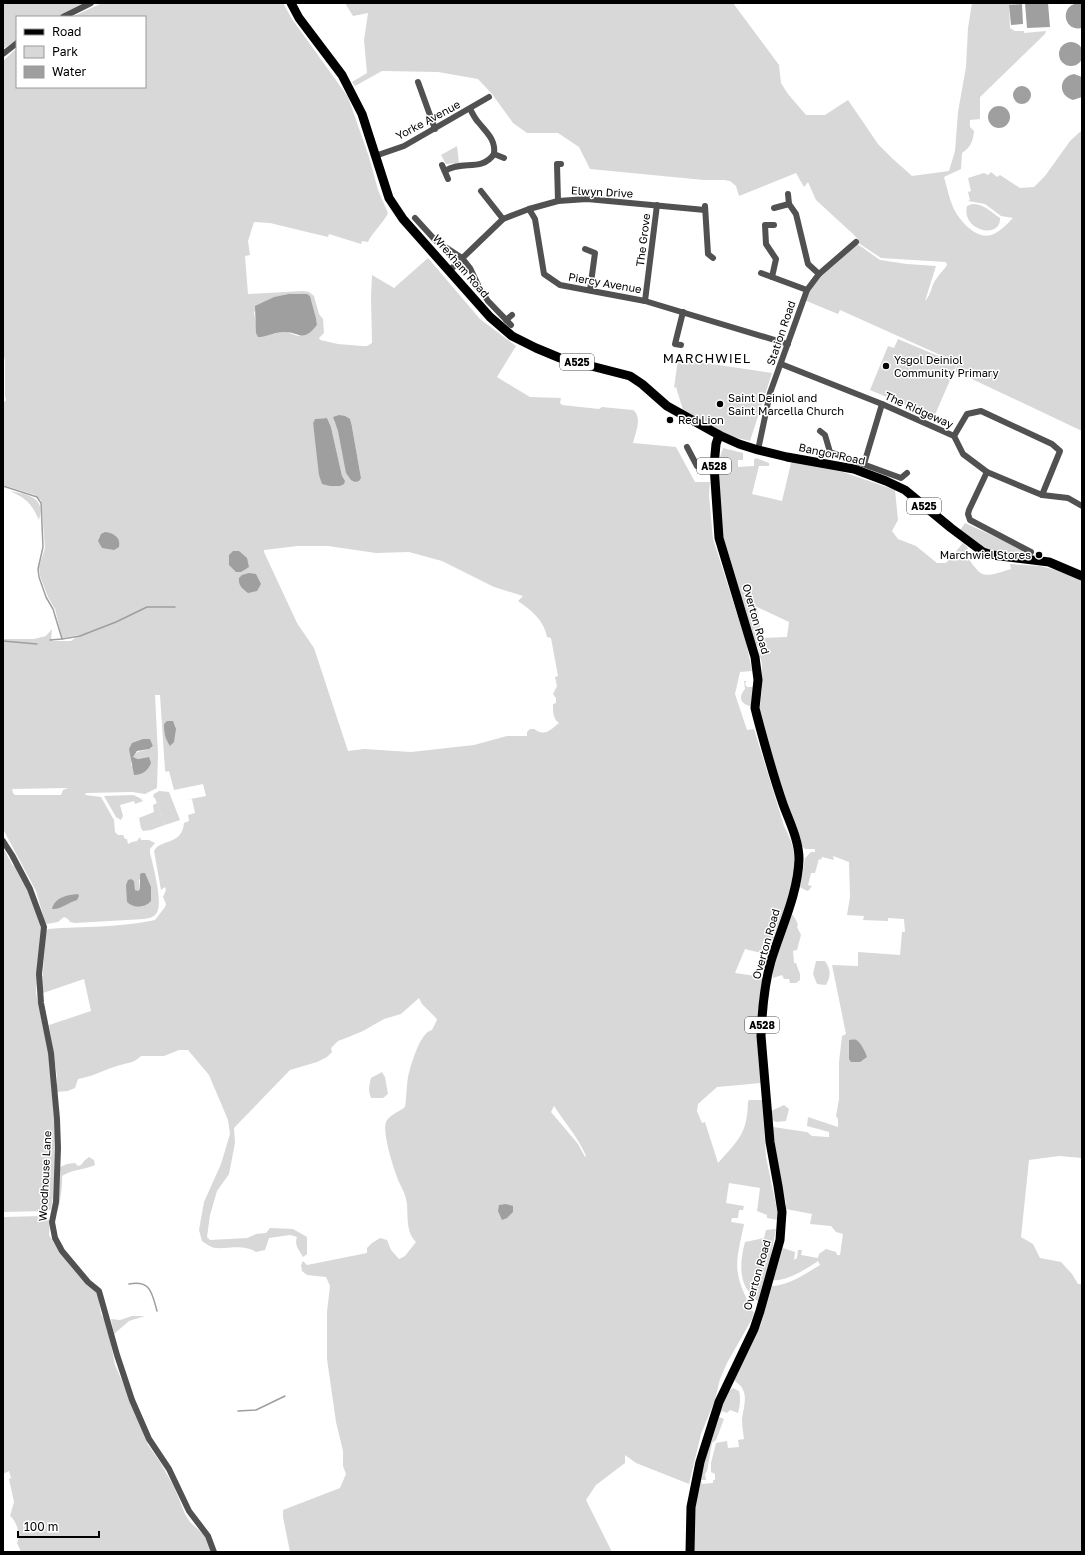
<svg xmlns="http://www.w3.org/2000/svg" width="1085" height="1555" viewBox="0 0 1085 1555" font-family="'Golos Text',sans-serif">
  <style>
    .green { fill: #d8d8d8; fill-rule: evenodd }
    .water { fill: #9f9f9f }
    .lines { fill: none; stroke-linecap: round; stroke-linejoin: round }
    .stream { stroke: #9f9f9f; stroke-width: 1.5 }
    .minor { stroke: #515151; stroke-width: 6 }
    .primary { stroke: #000; stroke-width: 9 }
    .poi-dot { fill: #000; stroke: #fff; stroke-width: 1.5 }
    .labels { text-anchor: middle; stroke-width: 3; stroke-linejoin: round; paint-order: stroke }
    .shield { fill: #fff; stroke: #4c4c4c; stroke-width: 1 }
    .shield-label { font-size: 10px; font-weight: bold; fill: #000 }
    .street-label { font-size: 11px; fill: #000; stroke: #fff }
    .poi-label { font-size: 11px; fill: #000; stroke: #fff; text-anchor: start }
    .quarter-label { font-size: 13px; letter-spacing: 1px; fill: #000; stroke: #fff }
  </style>
  <rect width="100%" height="100%" fill="#fff"/>
  <g class="green">
    <polygon points="3,3 84,3 57,17 17,17 17,40 3,49"/>
    <path d="M102 3H283L292 19 348 97 369 157 378 190 388 213C385 221 371 234 368 242L362 241 361 244 329 234 328 237 270 223 254 222 248 241 250 255 245 256 248 294 303 291 309 292 314 296 319 314 323 319 324 333 319 338 320 340 338 344 362 346H367L372 343 371 297 372 275 394 288 428 258 480 319 516 346 497 377 530 397 561 398 560 403 562 405 599 409 602 407 633 410C643 417 635 434 633 443L676 447 695 482H710L709 495 713 539 746 642 752 671 740 672 735 694 747 730 754 729 784 826C789 835 793 845 794 855 798 883 778 928 769 955L745 949 735 973 763 977C756 1015 756 1045 761 1083L717 1087 698 1104 697 1111 702 1123 705 1122 718 1163C738 1140 747 1135 748 1102L749 1100H762L766 1157 777 1210 778 1220 767 1218V1215L757 1211 760 1188 729 1183 726 1203 744 1206 743 1210H739L738 1218H732L731 1222 744 1224C741 1240 735 1259 738 1274 740 1287 747 1298 751 1310L754 1312 752 1319 727 1363 720 1379 715 1400 701 1434 689 1484 636 1463 625 1455V1463L596 1485 586 1500 612 1552H290L283 1517V1510L340 1488 346 1474 343 1466V1451L336 1422 327 1359V1312L330 1286 326 1277 307 1275 302 1271 301 1265 303 1261 307 1265 367 1253V1248L372 1243 380 1238 387 1240 391 1250 399 1259 405 1256 416 1242C406 1232 408 1217 407 1204 405 1192 403 1191 399 1182 394 1170 382 1133 386 1122 389 1115 399 1112 405 1107 407 1095 406 1081 410 1069 413 1059 421 1032 432 1030L437 1020 436 1018 422 1004 419 998 401 1014 384 1019 363 1031 346 1038 338 1041 331 1048 332 1052 327 1057 317 1062 290 1070 234 1128 235 1143 229 1174 217 1191 210 1215 207 1237 210 1240 247 1238 256 1234 266 1233 270 1228 293 1229 307 1237V1254L303 1257C299 1250 294 1245 297 1237L290 1235 269 1238 265 1250 256 1252C242 1244 230 1249 216 1248 211 1248 205 1243 202 1241L199 1230 204 1202 221 1164 230 1134 228 1120 209 1075 188 1050H179L164 1056H141C134 1064 124 1063 114 1067 102 1071 91 1077 78 1079L75 1088 68 1091 57 1092V1076L49 1025 91 1011 84 979 43 993 42 985 46 931 48 929C83 926 120 928 155 920L165 907 166 904 163 897 166 890 165 887 161 890 154 851C161 838 182 846 184 823L189 821 188 815 195 813 192 799 185 800 206 796 203 784 174 790 169 771 166 772 165 770 160 695H155L158 754 157 788 145 794 132 792 86 793 85 795 101 797 114 820 115 832 118 835H123L125 839H127L128 844 132 842 137 841 140 837 141 840H149L155 843 150 849V853C153 865 164 905 156 914 153 918 148 918 144 919L75 923 70 922 68 919 64 917 58 922 47 924 45 922 36 891 3 829V639H34L46 636 52 629 51 638 53 641H71L79 635 62 638 55 609 48 597 40 576 39 567 45 548 41 500 35 495 3 485V403L6 400 5 395V361L3 350V61L17 48V87H145V17H72ZM288 294H307L310 296 316 318 317 325 312 330 298 336 284 331 261 337H258L254 312C267 300 271 297 288 294ZM327 418 331 427 342 476 315 437 313 423 315 419ZM334 421 352 427 361 478ZM298 546H328L376 553 409 552 442 561 494 587 523 596 518 601C531 610 544 620 547 637L551 638 558 676 555 677 557 686 553 694 556 698V703L553 704C553 712 553 719 559 723 550 730 545 737 534 729H530L527 732V736H507L474 745 411 752 364 749 348 751 314 648 297 623 264 552V550ZM150 739 153 746C145 753 141 747 132 757L138 759 149 757 131 766 133 743ZM68 788 63 790 61 795H15L13 793 12 789ZM145 873 147 879 143 907 133 906 134 886 135 890 138 892 140 889 139 880ZM554 1106C565 1123 578 1137 586 1156L585 1157 578 1144 551 1112Z"/>
    <path d="M345 3H733L779 65 781 83 788 94 806 115H825L848 100 878 144 893 159 912 176 949 171 955 151 958 112 966 67 968 28 972 3H1023L1009 5 1010 28 1015 31H1024V33L1046 31 1045 34 980 97V119L970 120V127L974 131C973 141 971 147 962 153L961 169 944 177C947 187 949 198 953 207 958 219 976 240 991 235 999 233 1007 224 1013 218L1001 216 985 204 968 201 970 200 968 192 971 191 968 178 984 173 988 175 991 172 997 177 1000 175 1020 188 1034 187 1045 176 1070 141 1082 130V431L955 371 958 363 840 310 838 314 804 300C814 277 838 260 856 243L880 260 907 264 936 266 925 301C932 294 931 284 937 278 940 273 944 270 947 265L946 262 881 258 857 242 858 239 853 234 816 200 808 182 804 187 796 173 739 196 736 186 730 181 724 180H704L590 169 579 147 558 133H527L513 123 492 94 478 79 438 72 382 71 355 86 352 82 367 73 364 40 368 13 353 16Z"/>
    <polygon points="457,146 459,163 446,164 441,155"/>
    <path d="M972 204C984 204 991 212 1000 218 1001 240 961 231 967 206Z"/>
    <polygon points="898,339 957,364 934,417 870,390 888,346 894,348"/>
    <polygon points="678,359 772,373 750,441 725,435 686,411 683,410 676,387 674,388"/>
    <path d="M723 448 743 453V460H738V467L754 466V460L756 458 769 463V466H759L752 494 782 501 791 463 793 461 843 472 895 490 898 520 892 531 898 539 916 546 937 563H946L963 543 968 548 965 554C983 579 981 578 1011 569L1010 564 1040 566 1056 570 1082 581V1158L1059 1156 1029 1160 1021 1237 1033 1244 1040 1258 1061 1262 1072 1274 1078 1284H1082V1552H694L695 1483 722 1403 729 1391 733 1388 739 1391C741 1398 740 1406 738 1413L730 1410 727 1413 722 1411 719 1417 724 1419 716 1440 712 1443 707 1471 705 1474 706 1480H701L702 1484 713 1483V1480H715V1474L711 1472V1463L716 1443 727 1441 728 1448 739 1447 738 1440 744 1439C743 1432 742 1425 742 1419 744 1404 750 1391 735 1381V1375L761 1324 772 1286C790 1285 805 1274 820 1265L818 1261C808 1268 786 1282 773 1280L783 1248 795 1252 794 1260 797 1258 798 1250H802L801 1255 818 1258 819 1254 826 1249 836 1252 837 1255H840L843 1234 836 1232 831 1226 810 1224 812 1214 786 1209V1203L774 1153 773 1127 807 1132 812 1136 829 1137V1132L807 1126 808 1117 838 1127V1119L836 1116 839 1099V1062L842 1036 846 1034 832 965 858 966V952L900 955 902 932H905L904 919 888 918V921L863 920 864 916 847 915 850 897 849 862 833 856 834 860 822 857 821 860 819 859 815 873H811L808 885 812 886 809 890 807 891 800 887 805 858 811 852H815V849H805L801 845 759 715 762 689V664L758 648 752 638 724 545 716 470ZM757 607 789 622 787 637 762 638Z"/>
    <path d="M10 491C20 493 38 495 40 507 41 511 40 516 39 520 31 503 27 499 10 491Z"/>
    <polygon points="965,523 1032,554 1031,556 988,552 959,532"/>
    <path d="M744 681H746L745 684 747 687H753L751 705 750 706C739 703 739 696 745 689Z"/>
    <polygon points="159,791 169,792 180,820 165,825 155,798 153,797 154,794"/>
    <polygon points="133,795 140,798 143,801 135,804 134,801 120,805 123,816 121,820 116,817 104,796"/>
    <polygon points="157,803 165,825 151,830 143,831 141,828 139,818 154,812 153,805"/>
    <polygon points="3,848 13,866 15,865 29,891 42,929 37,974 36,993 48,1051 53,1101 56,1140 53,1196 51,1209 48,1211 3,1212"/>
    <path d="M792 914 796 920 798 925 797 927 801 935 797 950 793 951 794 963H796L800 974V980L796 983H790L789 979H784L782 975 773 978C770 966 787 927 792 914Z"/>
    <path d="M816 961H825C831 970 831 976 826 985L817 984 813 974Z"/>
    <path d="M382 1072 385 1077 388 1094 383 1098H371C368 1091 369 1085 371 1078Z"/>
    <polygon points="784,1105 789,1109 786,1121 776,1122 772,1120 771,1111"/>
    <path d="M89 1157 94 1160 95 1165C85 1170 73 1169 62 1176 63 1181 60 1208 57 1212L60 1167 67 1164 75 1163 78 1166 81 1165 85 1160Z"/>
    <path d="M42 1216 47 1218 50 1221 49 1235 54 1243 62 1254 93 1288 98 1295 101 1314 105 1321 111 1344 115 1365 138 1417 148 1445 160 1462 174 1487 185 1514 190 1522 205 1536 213 1552H20V1549L17 1543C21 1536 17 1521 10 1516L14 1502 9 1479 11 1478 9 1471 3 1474V1217Z"/>
    <path d="M776 1229 769 1265 759 1302C738 1287 739 1265 745 1242L764 1238 766 1230Z"/>
    <polygon points="132,1316 145,1316 129,1321 114,1334 111,1319 120,1320"/>
  </g>
  <g class="water">
    <polygon points="1025,3 1048,3 1050,27 1027,28"/>
    <path d="M1077 3 1082 4V28C1064 32 1059 7 1077 3Z"/>
    <polygon points="1022,4 1023,24 1011,25 1009,5"/>
    <circle cx="1071" cy="54" r="12"/>
    <path d="M1074 74 1082 77V97L1073 100C1058 96 1058 77 1074 74Z"/>
    <circle cx="1022" cy="95" r="9"/>
    <circle cx="999" cy="117" r="11"/>
    <path d="M288 294H307L310 296 316 318 317 325C302 344 299 331 283 332 276 332 268 336 261 337H258L256 333 255 306 274 297Z"/>
    <polygon points="339,415 345,416 350,419 352,427 361,478 359,481 355,482 351,480 346,473 338,431 333,417"/>
    <polygon points="327,418 331,427 342,476 345,481 344,484 340,486 330,486 322,484 319,475 313,423 315,419"/>
    <path d="M105 532C113 533 121 537 119 547L114 550 102 548 98 541 101 534Z"/>
    <polygon points="233,551 239,551 247,558 249,567 241,572 236,572 229,565 229,555"/>
    <path d="M249 573 256 574 261 584 257 591 248 593C243 589 238 586 239 578L242 575Z"/>
    <path d="M167 721H173L176 729 174 742 170 746C165 738 164 733 164 724Z"/>
    <path d="M143 739H150L153 746 149 749 137 751 133 757 138 759 149 757 151 763C148 771 142 775 134 775L129 749 132 743Z"/>
    <path d="M142 873H145L151 887V901C145 908 134 909 127 902L126 885 128 880 131 879 134 881 135 890 138 891 140 889V874Z"/>
    <path d="M78 894 79 896 77 900C69 902 60 910 52 909 55 897 67 895 78 894Z"/>
    <path d="M849 1040C850 1040 855 1039 856 1040 860 1041 866 1053 867 1057L860 1062H851L849 1059Z"/>
    <polygon points="506,1204 513,1206 513,1212 507,1218 502,1220 498,1211 499,1205"/>
  </g>
  <g class="lines">
    <g class="stream">
      <polyline points="3,388 3,397"/>
      <polyline points="3,486 31,495 37,497 41,503 43,547 38,569 39,577 46,597 53,609 62,639"/>
      <polyline points="50,640 62,639 80,636 116,622 147,607 175,607"/>
      <polyline points="3,641 37,644"/>
      <path d="M129 1284C151 1280 152 1293 157 1311"/>
      <polyline points="238,1411 256,1410 285,1396"/>
    </g>
    <g class="minor">
      <polyline points="63,17 91,3"/>
      <polyline points="3,54 17,43"/>
      <polyline points="418,82 435,129"/>
      <path d="M470 109C473 114 475 119 479 123 487 133 496 140 494 154L504 158"/>
      <polyline points="375,156 404,146 489,97"/>
      <polyline points="442,165 448,179"/>
      <path d="M445 171C461 160 482 172 494 154"/>
      <polyline points="481,191 503,219"/>
      <polyline points="788,194 789,204"/>
      <polyline points="558,201 557,164 561,164"/>
      <polyline points="705,206 708,254 713,258"/>
      <polyline points="774,208 789,204 796,214 808,264 819,274"/>
      <polyline points="529,209 535,219 544,274 560,285 645,301 788,344"/>
      <polyline points="415,218 436,241 462,258 470,268 479,287 488,301 511,325"/>
      <polyline points="585,249 595,253 590,290"/>
      <polyline points="449,271 503,219 529,209 558,201 587,199 705,210"/>
      <polyline points="761,273 807,290"/>
      <polyline points="772,277 776,259 766,244 765,225 774,225"/>
      <polyline points="645,301 657,205"/>
      <polyline points="506,320 512,315"/>
      <polyline points="681,345 675,344 683,312"/>
      <polyline points="781,364 882,404 954,436 963,454 987,472 1042,495 1068,498 1082,506"/>
      <polyline points="820,431 825,435 830,452 901,478 907,473"/>
      <polyline points="954,436 967,414 981,411 1052,444 1060,451 1042,495"/>
      <polyline points="687,447 697,466 714,466"/>
      <polyline points="758,450 770,393 807,290 819,274 856,242"/>
      <polyline points="864,464 882,404"/>
      <polyline points="987,472 969,510 968,514 970,520 1031,552"/>
      <polyline points="3,841 12,855 30,889 44,927 39,974 41,1003 51,1053 57,1119 58,1148 56,1202 52,1222 55,1238 62,1251 88,1282 99,1291 117,1355 132,1400 149,1439 169,1469 189,1511 208,1536 214,1552"/>
    </g>
    <g class="primary">
      <polyline points="291,3 299,18 342,75 362,114 389,198 403,219 490,317 512,336 536,348 560,358 630,376 642,384 667,406 719,435 739,444 758,450 787,457 854,469 886,481 905,490 951,528 983,552 992,555 1049,562 1082,576"/>
      <path d="M690 1552 691 1507 700 1462 719 1402 754 1329 760 1311 780 1240 782 1212 778 1186 770 1142 761 1036C762 1011 764 985 771 961 781 928 798 894 799 859 799 840 789 821 783 804 773 775 765 746 757 716L755 708 758 680 755 657 719 538 714 466 716 444 719 435"/>
    </g>
  </g>
  <g class="poi-dot">
    <circle cx="886" cy="366" r="4"/>
    <circle cx="720" cy="404" r="4"/>
    <circle cx="670" cy="420" r="4"/>
    <circle cx="1039" cy="555" r="4"/>
  </g>
  <g class="labels">
    <g class="shield">
      <rect x="560" y="354" width="34" height="16" rx="3"/>
      <rect x="697" y="458" width="34" height="16" rx="3"/>
      <rect x="907" y="498" width="34" height="16" rx="3"/>
      <rect x="745" y="1017" width="34" height="16" rx="3"/>
    </g>
    <g class="shield-label">
      <text x="577" y="366">A525</text>
      <text x="714" y="470">A528</text>
      <text x="924" y="510">A525</text>
      <text x="762" y="1029">A528</text>
    </g>
    <g class="street-label">
      <text transform="translate(428 120) rotate(-28)" y="4">Yorke Avenue</text>
      <text transform="translate(602 192) rotate(3)" y="4">Elwyn Drive</text>
      <text transform="translate(643 240) rotate(-83)" y="4">The Grove</text>
      <text transform="translate(461 266) rotate(49)" y="4">Wrexham Road</text>
      <text transform="translate(605 283) rotate(10)" y="4">Piercy Avenue</text>
      <text transform="translate(781 333) rotate(-71)" y="4">Station Road</text>
      <text transform="translate(919 410) rotate(24)" y="4">The Ridgeway</text>
      <text transform="translate(832 454) rotate(12)" y="4">Bangor Road</text>
      <text transform="translate(756 619) rotate(74)" y="4">Overton Road</text>
      <text transform="translate(766 944) rotate(-74)" y="4">Overton Road</text>
      <text transform="translate(45 1176) rotate(-87)" y="4">Woodhouse Lane</text>
      <text transform="translate(757 1275) rotate(-74)" y="4">Overton Road</text>
    </g>
    <g class="poi-label">
      <text x="894" y="364">Ysgol Deiniol<tspan x="894" dy="13">Community Primary</tspan></text>
      <text x="728" y="402">Saint Deiniol and<tspan x="728" dy="13">Saint Marcella Church</tspan></text>
      <text x="678" y="424">Red Lion</text>
      <text x="1031" y="559" text-anchor="end">Marchwiel Stores</text>
    </g>
    <g class="quarter-label">
      <text x="707" y="363">MARCHWIEL</text>
    </g>
  </g>
  <rect width="1085" height="1555" fill="none" stroke="#000000" stroke-width="8"/>
  <rect x="16" y="16" width="130" height="72" fill="#ffffff" stroke="#999999"/>
  <rect x="24" y="29" width="20" height="6" fill="#000000" stroke="#999999"/>
  <text x="52" y="36" font-size="12" fill="#000000">Road</text>
  <rect x="24" y="46" width="20" height="12" fill="#d8d8d8" stroke="#999999"/>
  <text x="52" y="56" font-size="12" fill="#000000">Park</text>
  <rect x="24" y="66" width="20" height="12" fill="#9f9f9f" stroke="#999999"/>
  <text x="52" y="76" font-size="12" fill="#000000">Water</text>
  <path d="M18 1531v6h81v-6" fill="none" stroke="#000000" stroke-width="2"/>
  <text x="24" y="1531" font-size="12" fill="#000000" stroke="#ffffff" stroke-width="3" paint-order="stroke">100 m</text>
</svg>
